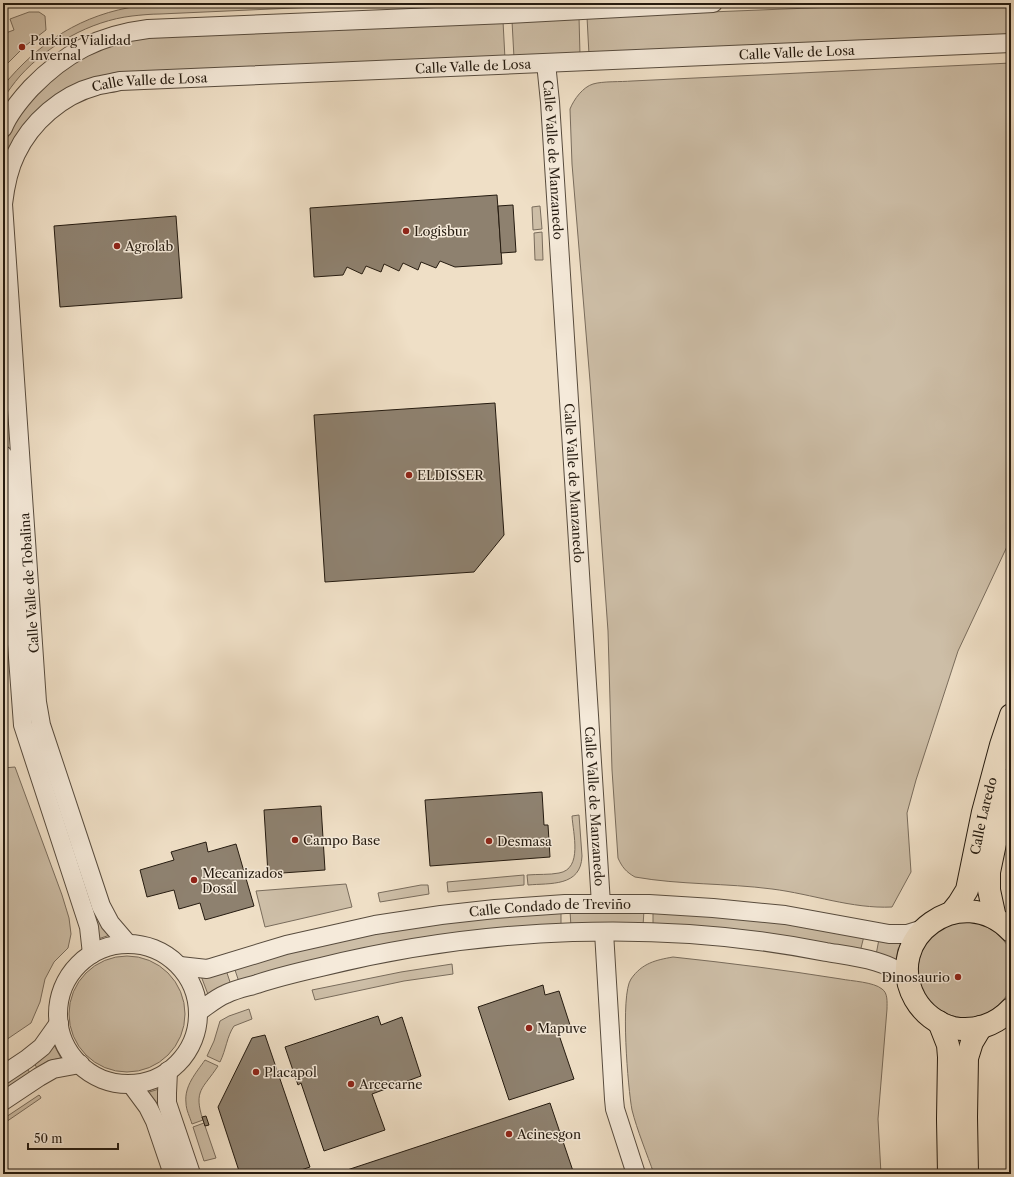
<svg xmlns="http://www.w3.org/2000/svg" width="1014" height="1177" viewBox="0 0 1014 1177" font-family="'Libre Caslon Text',serif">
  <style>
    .green { fill: #cdbea7; stroke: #796c5c }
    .building { fill: #8e816f; stroke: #251b10 }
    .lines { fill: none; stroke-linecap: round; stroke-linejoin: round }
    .minor-casing { stroke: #584c3e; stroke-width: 20 }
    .major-casing { stroke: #251b10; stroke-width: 24 }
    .minor { stroke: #f5eada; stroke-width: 18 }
    .major { stroke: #efdfc6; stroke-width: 22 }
    .poi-dot { fill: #8f2418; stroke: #f5eada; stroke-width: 1.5 }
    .labels { text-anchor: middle; stroke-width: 3; stroke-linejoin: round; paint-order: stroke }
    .poi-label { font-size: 13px; fill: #251b10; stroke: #f5eada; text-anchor: start }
    .street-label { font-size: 13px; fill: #251b10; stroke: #f5eada }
  </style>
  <rect width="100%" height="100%" fill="#efdfc6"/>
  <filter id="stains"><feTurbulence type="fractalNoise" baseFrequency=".005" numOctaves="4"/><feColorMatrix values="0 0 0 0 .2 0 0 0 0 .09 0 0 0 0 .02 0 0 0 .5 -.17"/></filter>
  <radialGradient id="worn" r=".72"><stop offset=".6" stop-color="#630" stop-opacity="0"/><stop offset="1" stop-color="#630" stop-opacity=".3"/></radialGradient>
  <g class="green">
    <path d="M200 3H406L160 14C151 14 141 15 132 16 90 21 48 45 20 76 14 83 8 91 3 99V86C39 42 82 14 139 6 159 4 180 4 200 3Z"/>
    <polygon points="933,3 1011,3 1011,36 589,55 587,17"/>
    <polygon points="29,12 39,12 45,16 46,30 25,46 3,68 3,34 14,30 10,19"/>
    <polygon points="579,17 580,55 514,58 512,21"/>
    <polygon points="503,21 505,59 86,83 3,171 3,150 7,139 15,121 39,89 75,60 97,50 139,37"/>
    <path d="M1011 63V538L958 651 916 780 907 813 911 872 892 907C852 909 812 894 772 889 726 883 680 885 635 877 626 872 622 867 618 858L612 770 608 631 590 381 572 164 570 109C574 99 583 87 593 84 603 81 621 82 632 81Z"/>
    <polygon points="540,206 542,229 533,230 532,207"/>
    <polygon points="542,232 543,260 535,260 534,233"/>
    <polygon points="15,767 62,895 69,918 71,934 68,948 54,962 45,979 40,1002 31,1023 3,1042 3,768"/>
    <path d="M579 815 582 856C581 887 550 883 528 885L527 875C538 874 549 875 559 873 583 869 573 833 572 816Z"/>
    <polygon points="524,875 524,885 448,892 447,882"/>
    <polygon points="346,884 352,907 265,927 256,891"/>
    <polygon points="421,885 428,885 429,894 380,902 378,893"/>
    <polygon points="644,910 643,926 571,927 570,911"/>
    <polygon points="561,911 561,927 239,982 234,967 296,950 414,925"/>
    <polygon points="653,911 758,919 864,936 860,952 653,927"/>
    <polygon points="96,913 110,935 98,939 93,914"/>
    <circle cx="966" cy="970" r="48"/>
    <polygon points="879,939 903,941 898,949 896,961 876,955"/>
    <circle cx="127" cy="1014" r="58"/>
    <path d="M673 957C729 963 785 970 841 979 851 981 874 982 882 989 888 993 887 1002 887 1009L878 1119 881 1174H654C647 1154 637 1130 632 1110 628 1089 620 995 631 979 642 963 656 960 673 957Z"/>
    <polygon points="452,964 453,974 404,981 315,1000 312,990 401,972"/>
    <polygon points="226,970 231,985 209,997 201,976"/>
    <path d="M249 1009 252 1019 234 1026C227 1036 226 1050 220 1062L207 1056 214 1041 220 1021 229 1016Z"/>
    <polygon points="54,1045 61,1058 48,1061 37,1068 34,1063"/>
    <path d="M205 1060 218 1066C203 1089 193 1090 203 1120L192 1124C190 1117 186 1110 186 1103 184 1086 196 1073 205 1060Z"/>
    <polygon points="26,1067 30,1073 3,1091 3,1083"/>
    <polygon points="159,1089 164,1113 159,1115 146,1093"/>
    <polygon points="39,1095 40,1096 41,1098 3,1124 3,1119"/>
    <polygon points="204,1123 216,1158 204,1161 193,1127"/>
  </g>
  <g class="building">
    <polygon points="497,195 502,264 455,267 440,261 436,268 421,262 418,270 403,263 399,271 384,264 381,272 366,266 362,274 347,267 343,275 314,277 310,208"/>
    <polygon points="513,205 516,252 501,253 498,206"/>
    <polygon points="176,216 182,298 60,307 54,226"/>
    <polygon points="495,403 504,535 474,572 325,582 314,415"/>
    <polygon points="542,792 544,825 548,825 550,857 430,866 425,800"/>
    <polygon points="321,806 325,870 268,874 264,810"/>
    <polygon points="206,842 208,852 236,844 254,906 205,920 200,903 179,909 174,890 147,897 140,870 174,860 171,852"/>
    <polygon points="543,985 545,995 559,991 570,1025 557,1029 574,1079 509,1100 478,1007"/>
    <polygon points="378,1016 381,1025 402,1017 421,1076 372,1094 385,1130 324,1151 301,1083 298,1085 285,1047"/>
    <polygon points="265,1035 310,1167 289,1174 240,1174 218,1107 252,1038"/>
    <polygon points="550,1103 574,1174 335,1174"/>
    <polygon points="206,1116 209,1125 205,1126 202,1117"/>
  </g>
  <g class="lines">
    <g class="minor-casing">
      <g id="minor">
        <path id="s1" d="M546 63 550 102 601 904"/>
        <path d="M3 128C9 113 20 100 31 88 65 53 99 35 148 29L508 14 713 3"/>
        <polyline points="3,455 23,725 89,927 92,954"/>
        <polyline points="604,932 614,1099 615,1109 636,1174"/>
        <path id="s2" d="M128 944 110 923 101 906 41 725 37 702 3 204C5 187 8 170 16 154 31 122 62 95 96 86 104 84 112 83 120 81L1011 43"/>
        <circle cx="128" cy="1014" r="70"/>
        <path id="s3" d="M180 966 207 969 286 945 375 925 441 915 495 909 565 904H649L713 908 785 915 889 934H907L923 929"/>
        <path d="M198 1012C207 1006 216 998 226 994 236 989 247 987 257 984 278 977 299 972 321 967 483 927 661 919 826 952 849 956 892 960 907 979"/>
        <polyline points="168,1071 167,1093 167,1103 191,1174"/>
        <polyline points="3,1075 27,1059 42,1047 59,1023"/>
        <polyline points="131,1084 148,1107 155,1121 173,1174"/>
        <polyline points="3,1101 39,1077 53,1069 80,1064"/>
      </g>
    </g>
    <g class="major-casing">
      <g id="major">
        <path id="s4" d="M951 913 959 903 967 890 983 812 1001 745 1011 715"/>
        <polyline points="995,918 989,890 989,872 1001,815 1011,779"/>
        <path d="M1011 931C962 880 881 937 915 999 923 1013 937 1024 953 1028 975 1032 996 1025 1011 1009"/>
        <polyline points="939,1022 948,1045 949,1057 948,1119 949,1174"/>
        <polyline points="967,1174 966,1117 967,1058 972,1042 981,1027"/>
      </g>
    </g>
    <use href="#minor" class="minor"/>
    <use href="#major" class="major"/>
  </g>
  <g class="poi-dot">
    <circle cx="22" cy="47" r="4"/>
    <circle cx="406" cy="231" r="4"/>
    <circle cx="117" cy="246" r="4"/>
    <circle cx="409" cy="475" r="4"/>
    <circle cx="295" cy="840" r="4"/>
    <circle cx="489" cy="841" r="4"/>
    <circle cx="194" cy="880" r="4"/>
    <circle cx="958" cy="977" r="4"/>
    <circle cx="529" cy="1028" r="4"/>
    <circle cx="256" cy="1072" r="4"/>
    <circle cx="351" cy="1084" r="4"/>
    <circle cx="509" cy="1134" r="4"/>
  </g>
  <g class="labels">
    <g class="poi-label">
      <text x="30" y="45">Parking Vialidad<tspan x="30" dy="15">Invernal</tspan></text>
      <text x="414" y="236">Logisbur</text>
      <text x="125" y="251">Agrolab</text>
      <text x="417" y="480">ELDISSER</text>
      <text x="303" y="845">Campo Base</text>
      <text x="497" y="846">Desmasa</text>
      <text x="202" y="878">Mecanizados<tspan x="202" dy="15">Dosal</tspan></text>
      <text x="950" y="982" text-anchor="end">Dinosaurio</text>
      <text x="537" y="1033">Mapuve</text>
      <text x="264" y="1077">Placapol</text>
      <text x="359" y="1089">Arcecarne</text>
      <text x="517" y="1139">Acinesgon</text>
    </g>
    <g class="street-label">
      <text dy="5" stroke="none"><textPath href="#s2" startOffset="1622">Calle Valle de Losa</textPath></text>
      <text dy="5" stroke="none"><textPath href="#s2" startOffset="1298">Calle Valle de Losa</textPath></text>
      <text dy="5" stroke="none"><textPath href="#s2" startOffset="974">Calle Valle de Losa</textPath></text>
      <text dy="5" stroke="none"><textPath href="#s1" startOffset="97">Calle Valle de Manzanedo</textPath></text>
      <text dy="5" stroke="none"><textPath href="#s1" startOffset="421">Calle Valle de Manzanedo</textPath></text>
      <text transform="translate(29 583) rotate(-94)" y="5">Calle Valle de Tobalina</text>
      <text dy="5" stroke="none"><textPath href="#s1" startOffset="745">Calle Valle de Manzanedo</textPath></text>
      <text dy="5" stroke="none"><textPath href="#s4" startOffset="104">Calle Laredo</textPath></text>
      <text dy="5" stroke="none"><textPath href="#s3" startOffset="377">Calle Condado de Treviño</textPath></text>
    </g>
  </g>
  <rect width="1014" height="1177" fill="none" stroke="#efdfc6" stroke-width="16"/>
  <rect x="4" y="4" width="1006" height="1169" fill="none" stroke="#251b10" stroke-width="2"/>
  <rect x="8" y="8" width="998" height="1161" fill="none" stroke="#251b10"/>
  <path d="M28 1143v6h90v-6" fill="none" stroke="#251b10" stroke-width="2"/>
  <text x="34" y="1143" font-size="12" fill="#251b10" stroke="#f5eada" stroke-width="3" paint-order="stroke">50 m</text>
  <rect width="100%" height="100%" filter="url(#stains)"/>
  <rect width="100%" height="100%" fill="url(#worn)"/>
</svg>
